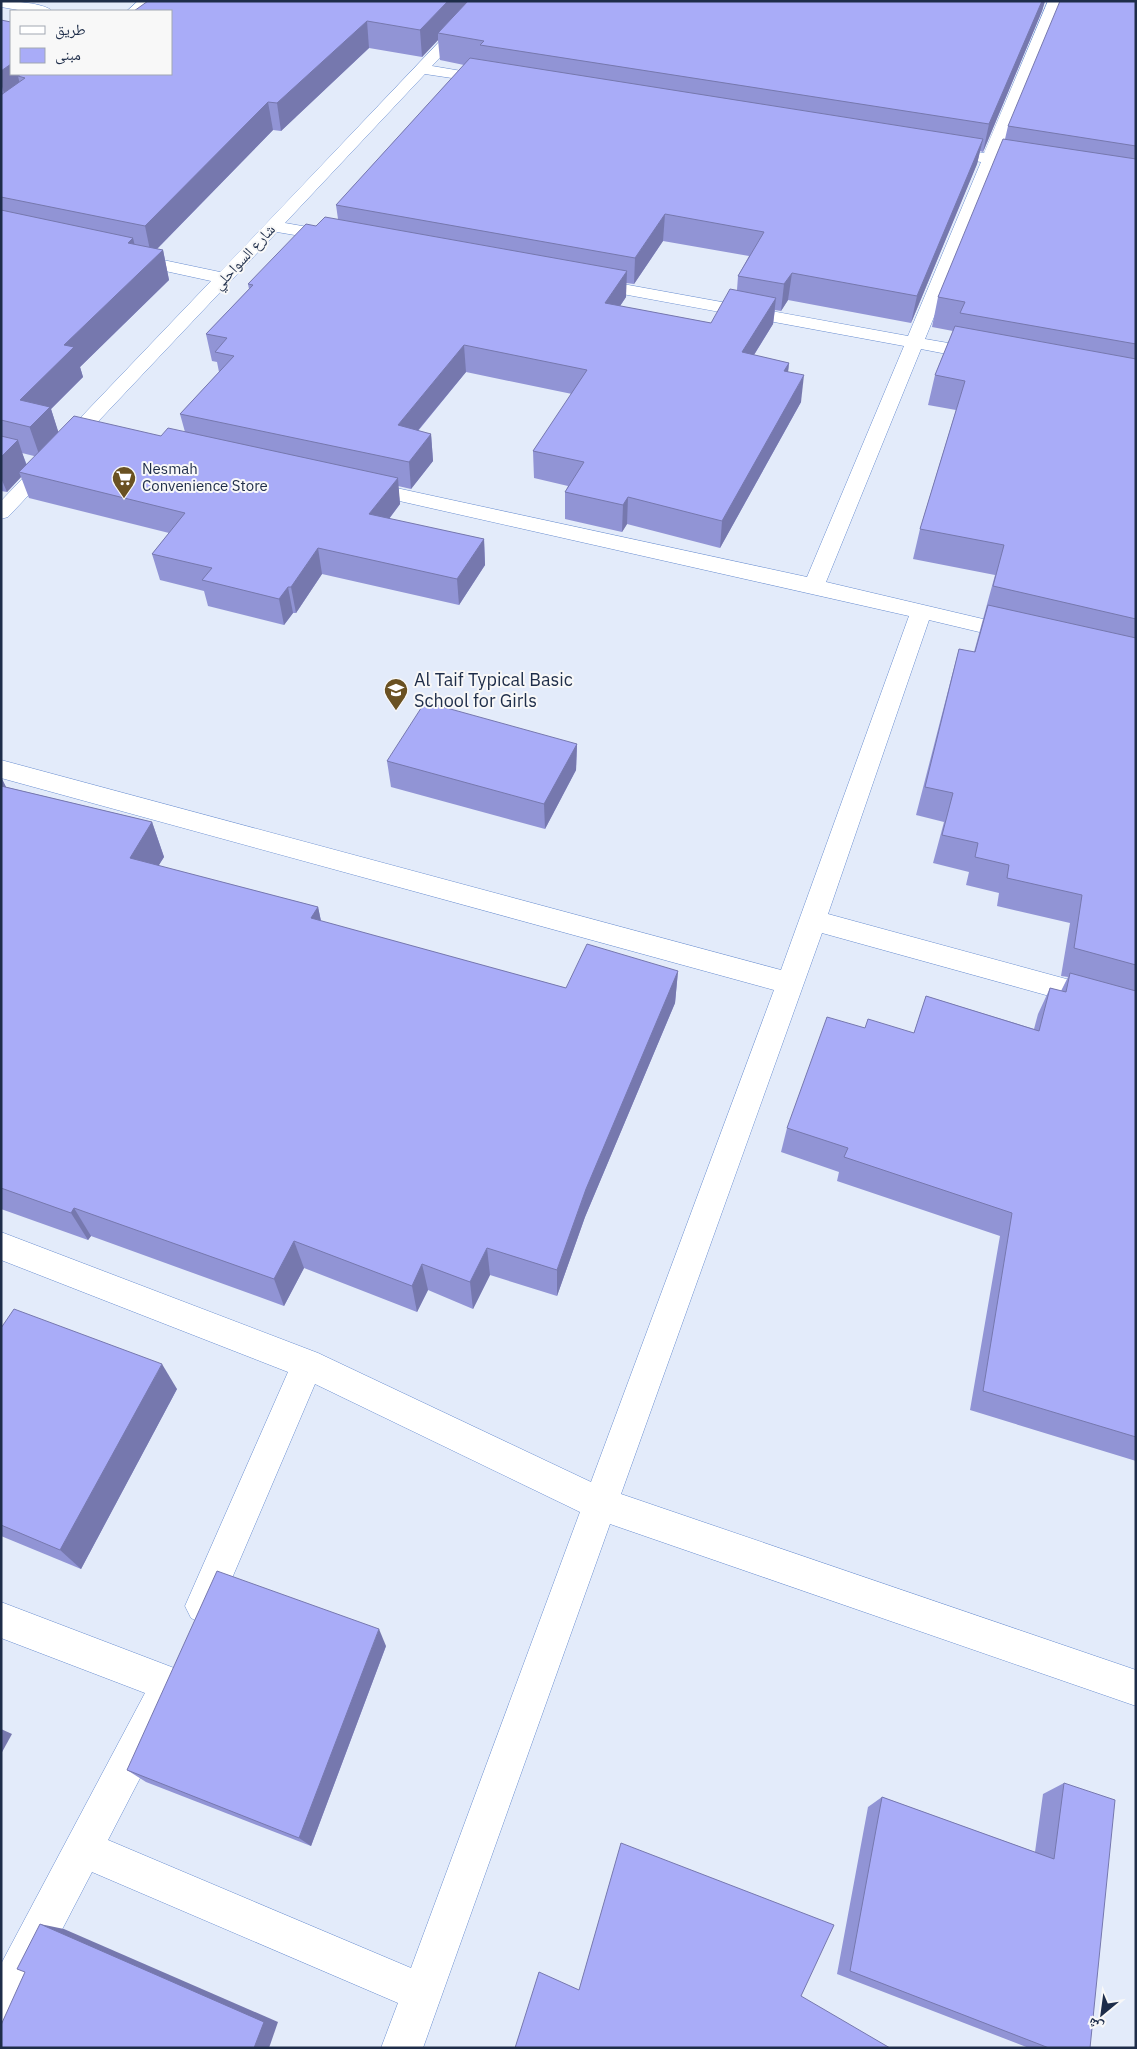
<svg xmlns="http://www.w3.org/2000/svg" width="1137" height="2049" viewBox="0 0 1137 2049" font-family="'IBM Plex Sans','Noto Naskh Arabic',sans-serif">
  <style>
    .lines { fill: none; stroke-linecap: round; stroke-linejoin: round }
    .minor-casing { stroke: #6a8ed0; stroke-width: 1 }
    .minor { fill: #fff; fill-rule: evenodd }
    .wall { fill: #9194d5; fill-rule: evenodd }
    .shaded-wall { fill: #7678ae }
    .building { fill: #a9acf8; stroke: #7678ae }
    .labels { text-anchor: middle; stroke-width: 4; stroke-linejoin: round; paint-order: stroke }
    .far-street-label { font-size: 15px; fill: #1e2d49; stroke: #f8f8f8 }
    .far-poi-label { font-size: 15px; fill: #1e2d49; stroke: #f8f8f8; text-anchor: start }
    .poi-label { font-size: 18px; fill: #1e2d49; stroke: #f8f8f8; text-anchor: start }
  </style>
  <rect width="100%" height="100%" fill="#e3ebfa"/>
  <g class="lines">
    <g class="minor-casing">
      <g id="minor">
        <path d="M1 1C12 1 45 3 52 11H24L1 7Z"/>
        <polygon points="138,1 154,1 142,11 127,11"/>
        <polygon points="478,1 493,1 432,66 497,77 499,80 497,83 492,84 425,74 285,223 342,233 344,237 342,241 336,242 277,232 8,517 1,519 1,501 211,281 124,262 121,258 124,254 130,253 220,272"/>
        <polygon points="1048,1 1062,1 999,156 1037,163 1039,166 1037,169 1031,171 996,165 925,339 983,349 990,351 992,355 990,359 983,361 921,349 826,582 1017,627 1025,629 1028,634 1025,639 1017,641 929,620 828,914 1136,998 1136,1020 822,933 621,1494 1136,1670 1136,1706 610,1524 423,2048 381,2048 398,2003 92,1872 15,2020 1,2026 1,1964 145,1693 1,1638 1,1602 182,1671 187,1684 182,1697 108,1840 411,1968 580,1512 315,1384 215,1618 203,1624 191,1618 185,1606 288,1372 1,1260 1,1232 318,1353 591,1482 774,990 1,778 1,760 781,970 909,616 364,493 357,491 354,487 357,483 364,481 807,577 904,346 590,288 584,287 581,283 584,279 590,278 908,336 981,162 942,156 936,154 934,151 936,148 942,146 984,153"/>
      </g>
    </g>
    <use href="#minor" class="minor"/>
  </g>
  <g class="wall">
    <path d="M148 1H1045L1042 11 983 152 980 151 977 164 911 323 788 300 781 311 775 310 773 324 754 355 789 363 788 372 801 402 720 548 627 524 622 532 565 519V492L568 486 534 478 533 451 572 394 466 372 418 431 431 434 433 461 411 489 398 486 400 504 389 519 484 539 485 565 459 605 322 574 296 613H293L284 625 208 606 204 591 160 580 152 554 169 533 29 498 21 477 7 492 1 491V20L11 74H171ZM438 40 440 60 464 65 336 205 338 219 316 226 248 284 249 289 206 334 212 361 217 362 219 372 180 414 185 432 161 436 58 432 51 409 83 377 80 367 169 280 163 250 157 249 273 130 281 131 369 48 422 57ZM663 241 749 256 738 276 737 290 711 323 620 306 626 297V283L634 284ZM22 453 34 456H35L27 465Z"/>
    <polygon points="1136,1 1136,1461 970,1410 1000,1236 837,1181 839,1172 781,1152 787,1128 865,1028 914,1033 926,996 1034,1029 1038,1014 1050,988 1061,991 1068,977 1061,976 1070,923 997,906 999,893 966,885 969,872 933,863 944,822 916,815 951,679 959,649 974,652 995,575 913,559 920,529 956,410 928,405 935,375 953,331 932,327 938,297 1005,139 1008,126"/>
    <polygon points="577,744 576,770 545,829 391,787 387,761"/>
    <polygon points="1,777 6,787 152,822 164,857 158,866 318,907 321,921 566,988 678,971 675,1003 585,1217 557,1296 490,1275 473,1309 428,1290 417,1312 304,1268 284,1306 91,1236 88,1240 1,1209"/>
    <polygon points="1,1328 177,1389 81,1569 1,1536"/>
    <polygon points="386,1646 311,1846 146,1782 127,1770"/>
    <polygon points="1064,1783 1090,2048 1029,2048 837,1974 868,1807 882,1797 1035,1852 1043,1794"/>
  </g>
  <g class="shaded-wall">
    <polygon points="448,1 475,1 438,33 438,40 422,57 420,30"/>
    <polygon points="1042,1 1045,1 1042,11 983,152 989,124"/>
    <polygon points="367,21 369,48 281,131 277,103"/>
    <polygon points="11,64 11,74 42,74 18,76 21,89 6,101 1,83 1,71"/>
    <polygon points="268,102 273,130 151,255 145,226"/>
    <polygon points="983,139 977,164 911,323 917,296"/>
    <polygon points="665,214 663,241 634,284 635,258"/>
    <polygon points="133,238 140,267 128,243"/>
    <polygon points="163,250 169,280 80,367 83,377 51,409 60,437 40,457 20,400 64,345"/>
    <polygon points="627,271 626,297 604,330 605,303"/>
    <polygon points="792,273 788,300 781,311 784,284"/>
    <polygon points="776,298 773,324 739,379 742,352"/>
    <polygon points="464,345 466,372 400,452 398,425"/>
    <polygon points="789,363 786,389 784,371"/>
    <polygon points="804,375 801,402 720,548 722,521"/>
    <polygon points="431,434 433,461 411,489 409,462"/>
    <polygon points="18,440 28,470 19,472 21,477 7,492 1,478 1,457"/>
    <polygon points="398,478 400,504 373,540 369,514"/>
    <polygon points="628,497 627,524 622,532 623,505"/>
    <polygon points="484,539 485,565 459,605 457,579"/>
    <polygon points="318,548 322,574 296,613 291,587"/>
    <polygon points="288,587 293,613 284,625 279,599"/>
    <polygon points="577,744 576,770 545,829 544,804"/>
    <polygon points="1,777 13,801 1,816"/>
    <polygon points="152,822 164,857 142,892 130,858"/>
    <polygon points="318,907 325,940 311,918"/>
    <polygon points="678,971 675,1003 585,1217 557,1296 557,1270 586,1189"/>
    <polygon points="74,1208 91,1236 88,1240 71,1213"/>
    <polygon points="294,1241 304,1268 284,1306 274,1279"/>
    <polygon points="487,1248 490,1275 473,1309 470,1282"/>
    <polygon points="422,1264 428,1290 417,1312 412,1286"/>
    <polygon points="162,1364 177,1389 81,1569 60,1550"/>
    <polygon points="379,1629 386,1646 311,1846 299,1838"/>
    <polygon points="1,1729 12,1734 1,1754"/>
    <polygon points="40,1924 64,1929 278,2022 269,2048 254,2048"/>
  </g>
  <g class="building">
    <polygon points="148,1 448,1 420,30 367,21 277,103 268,102 145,226 1,197 1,95 25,78 18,76 21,74 171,74 171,11 134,11"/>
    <polygon points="468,1 1042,1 989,124 480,45 484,41 438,33"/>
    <polygon points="1060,1 1136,1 1136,146 1008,126"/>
    <polygon points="1,20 11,22 11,64 1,71"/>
    <polygon points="470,58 983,139 917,296 792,273 784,284 738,276 764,232 665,214 635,258 336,205"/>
    <polygon points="1003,139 1136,159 1136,344 960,313 965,302 938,297"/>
    <polygon points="1,210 133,238 128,243 163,250 64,345 74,347 20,400 50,407 30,427 1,420"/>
    <polygon points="325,217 627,271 605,303 711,323 730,289 776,298 742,352 789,363 784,371 804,375 722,521 628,497 623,505 565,492 584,462 533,451 587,370 464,345 398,425 431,434 409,462 180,414 234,356 215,352 227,338 206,334 253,285 248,284 306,224 316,226"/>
    <polygon points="955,326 1136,359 1136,619 993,586 1004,545 920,529 965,381 935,375"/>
    <polygon points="74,416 161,436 168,428 398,478 369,514 484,539 457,579 318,548 291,587 288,587 279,599 202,580 212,568 152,554 185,513 19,472"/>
    <polygon points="1,436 18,440 1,457"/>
    <polygon points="988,605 1136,638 1136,965 1074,948 1082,895 1007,878 1009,865 975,857 978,843 942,835 953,793 925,787 959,649 975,652"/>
    <polygon points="425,702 577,744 544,804 387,761"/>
    <polygon points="1,786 152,822 130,858 318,907 311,918 566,988 587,944 678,971 586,1189 557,1270 487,1248 470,1282 422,1264 412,1286 294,1241 274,1279 74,1208 71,1213 1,1188"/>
    <polygon points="1070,973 1136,991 1136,1437 983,1391 1012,1213 844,1157 848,1148 787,1128 827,1017 865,1028 868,1019 914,1033 926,996 1039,1031 1050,988 1066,992"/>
    <polygon points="14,1309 162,1364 60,1550 1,1525 1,1328"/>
    <polygon points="217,1571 379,1629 299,1838 127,1770"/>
    <polygon points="1064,1783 1115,1800 1090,2048 1049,2048 850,1971 882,1797 1054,1859"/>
    <polygon points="621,1843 834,1925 801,1996 890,2048 515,2048 539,1972 579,1990"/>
    <polygon points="40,1924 264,2022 254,2048 1,2048 1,2025 25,1972 17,1969"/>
  </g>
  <defs>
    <g id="supermarket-pin" transform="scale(1.25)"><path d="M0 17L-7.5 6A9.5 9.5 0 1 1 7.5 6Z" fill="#6a5122" stroke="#f8f8f8"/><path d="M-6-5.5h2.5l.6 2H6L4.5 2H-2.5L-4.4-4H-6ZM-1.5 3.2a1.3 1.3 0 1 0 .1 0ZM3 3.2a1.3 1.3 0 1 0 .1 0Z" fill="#fff"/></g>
    <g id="school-pin" transform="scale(1.25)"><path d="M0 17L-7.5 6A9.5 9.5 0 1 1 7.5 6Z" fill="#6a5122" stroke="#f8f8f8"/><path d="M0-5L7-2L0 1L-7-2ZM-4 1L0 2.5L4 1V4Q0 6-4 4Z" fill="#fff"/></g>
  </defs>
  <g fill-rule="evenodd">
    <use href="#supermarket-pin" x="124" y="478"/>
    <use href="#school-pin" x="396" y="690"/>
  </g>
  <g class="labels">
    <g class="far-street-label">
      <text transform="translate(244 257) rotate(-47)" y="5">شارع السواحلي</text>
    </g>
    <g class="far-poi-label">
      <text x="142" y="474">Nesmah<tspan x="142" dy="17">Convenience Store</tspan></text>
    </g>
    <g class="poi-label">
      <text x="414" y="686">Al Taif Typical Basic<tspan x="414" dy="21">School for Girls</tspan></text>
    </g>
  </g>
  <rect width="1137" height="2049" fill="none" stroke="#1e2d49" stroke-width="5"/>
  <rect x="10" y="10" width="162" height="65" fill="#f8f8f8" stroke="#a1a7b2"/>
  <rect x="20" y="26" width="25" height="8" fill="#ffffff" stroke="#a1a7b2"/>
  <text x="55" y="35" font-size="15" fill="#1e2d49">طريق</text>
  <rect x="20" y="48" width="25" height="15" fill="#a9acf8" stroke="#a1a7b2"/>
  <text x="55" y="60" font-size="15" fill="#1e2d49">مبنى</text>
  <g transform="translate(1102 2014) rotate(209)" stroke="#f8f8f8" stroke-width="4" paint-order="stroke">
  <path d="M0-4L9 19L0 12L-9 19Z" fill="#1e2d49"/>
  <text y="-8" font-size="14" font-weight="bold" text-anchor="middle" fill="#1e2d49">ش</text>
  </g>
</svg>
